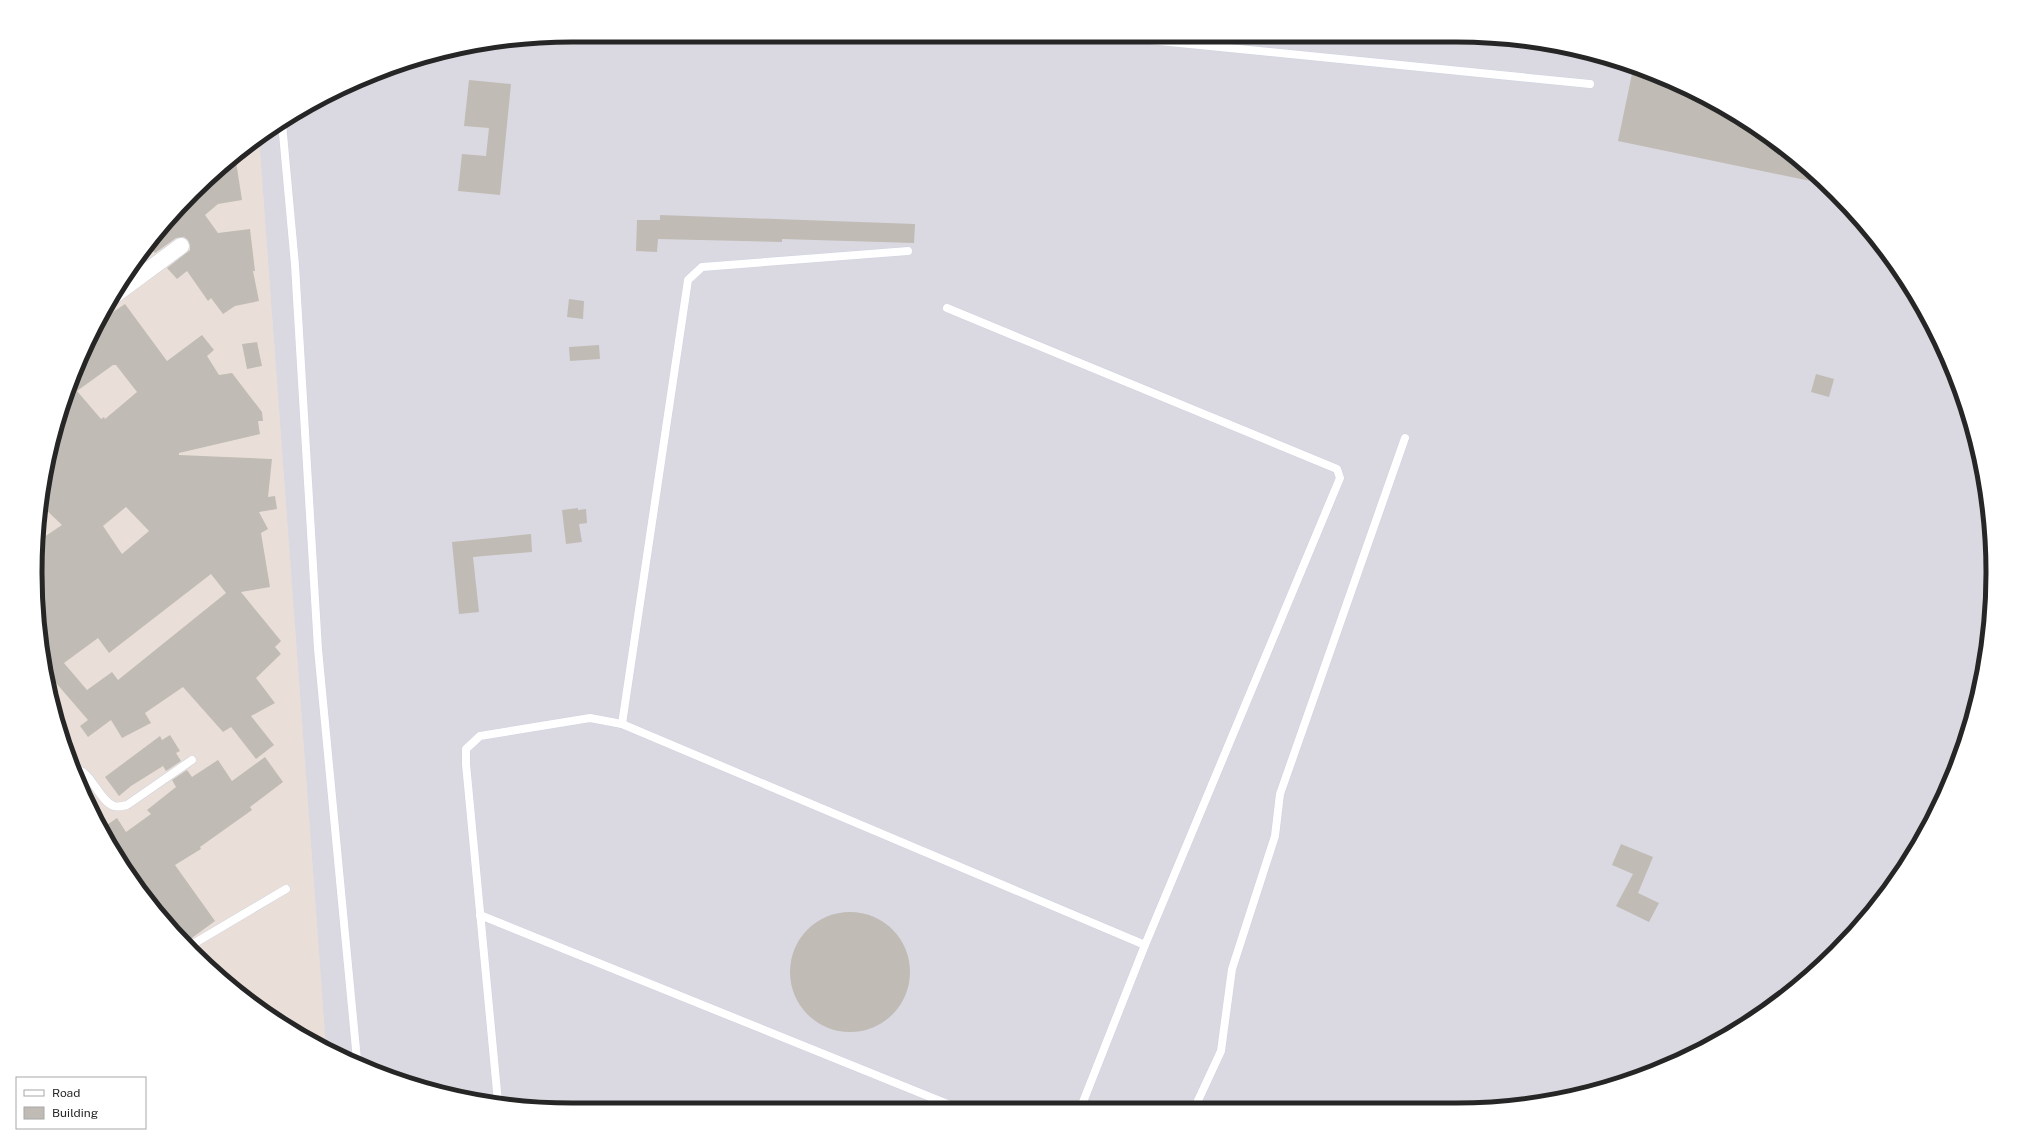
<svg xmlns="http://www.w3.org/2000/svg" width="2028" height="1145" viewBox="0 0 2028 1145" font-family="'Public Sans',sans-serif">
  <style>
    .industrial { fill: #dad9e1 }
    .building { fill: #c0bbb4; fill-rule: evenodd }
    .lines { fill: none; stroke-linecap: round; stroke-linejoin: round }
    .lane-casing { stroke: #cdd3e0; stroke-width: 9 }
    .street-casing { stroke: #cdd3e0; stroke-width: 17 }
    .lane { stroke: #fff; stroke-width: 8 }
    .street { stroke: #fff; stroke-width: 16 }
    .rim { fill: none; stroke: #262626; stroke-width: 5 }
  </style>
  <rect width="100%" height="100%" fill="#e9dfd8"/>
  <polygon class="industrial" points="1490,36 1595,53 1724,107 1810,169 1882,245 1938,335 1975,434 1992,538 1988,643 1964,745 1921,841 1836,952 1754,1020 1628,1081 1525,1105 538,1109 433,1092 326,1047 259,137 335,91 400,63 502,40"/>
  <g class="building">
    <polygon points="1633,69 1724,107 1810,169 1825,184 1618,141"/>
    <polygon points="469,80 511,84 500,195 458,191 462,154 486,156 489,128 464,126"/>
    <polygon points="235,155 242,200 218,204 205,215 218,233 250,229 255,271 253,271 259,301 235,306 223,314 211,298 208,301 187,271 177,279 167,268 190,250 190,245 188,240 184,237 176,238 155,253 148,246 189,197"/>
    <polygon points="660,215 915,224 914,243 782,239 782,242 658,239 657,252 636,251 637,220 660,220"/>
    <polygon points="569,299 584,301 583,319 567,317"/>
    <path d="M125 304 167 361 202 335 214 350 207 356 219 375 232 373 262 412 263 421H258L260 434 179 453V455L272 459 268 497 275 496 277 509 259 512 268 529 261 533 270 587 241 592 281 641 275 647 281 654 256 678 275 703 251 716 274 745 256 759 231 727 223 732 183 687 145 713 151 723 122 738 111 720 88 737 80 726 88 720 44 669 36 607 38 559 44 554 38 545V541L62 525 40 504 48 461 55 454 50 448 53 433 90 335 98 322ZM113 365H116L137 392 105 419 104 417 101 419 77 391ZM126 507 149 531 122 554 103 526ZM211 574 226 593 118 680 112 672 87 690 64 663 98 638 109 653Z"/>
    <polygon points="257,342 262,366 247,369 242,344"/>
    <polygon points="599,345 600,359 570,361 569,347"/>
    <polygon points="1816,374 1834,379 1829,397 1811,392"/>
    <polygon points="578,508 578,510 586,509 587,523 579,524 582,542 566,544 562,510"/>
    <polygon points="531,534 532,552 473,557 479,612 459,614 452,542"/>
    <polygon points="170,735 180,751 176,753 181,761 166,771 163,766 131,786 119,796 105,777 160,736 162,740"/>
    <polygon points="265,757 283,782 250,807 252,810 200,847 201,849 175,865 215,921 185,943 144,886 141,888 106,839 101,829 117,818 126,832 151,814 147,810 176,787 172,780 187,770 192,777 218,760 232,781"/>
    <polygon points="1621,844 1653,857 1638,893 1659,903 1649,922 1616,906 1633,874 1612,865"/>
    <circle cx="850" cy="972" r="60"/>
  </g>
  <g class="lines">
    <g class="lane-casing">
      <g id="lane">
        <polyline points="1119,37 1590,84"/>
        <polyline points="282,123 295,265 318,649 357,1060"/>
        <polyline points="947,308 1337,469 1340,478 1145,945 1081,1107"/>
        <polyline points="622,724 688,280 702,267 908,251"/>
        <path d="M73 769C91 768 98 801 114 806 117 807 123 806 127 805L192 760"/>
        <polyline points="480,915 955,1107"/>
        <polyline points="188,947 286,889"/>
        <polyline points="498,1102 466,764 466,749 480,736 590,718 622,724 1145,945"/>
        <polyline points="1195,1107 1221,1051 1232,969 1275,836 1280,794 1405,438"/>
      </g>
    </g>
    <g class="street-casing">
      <polyline id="street" points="112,297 181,246"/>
    </g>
    <use href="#lane" class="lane"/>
    <use href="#street" class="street"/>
  </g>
  <path d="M0 0H2028V1145H0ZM572 42H1456A530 530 0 0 1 1986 572V573A530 530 0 0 1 1456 1103H572A530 530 0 0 1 42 573V572A530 530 0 0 1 572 42Z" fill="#fff" fill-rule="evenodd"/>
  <path class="rim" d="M572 42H1456A530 530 0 0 1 1986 572V573A530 530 0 0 1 1456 1103H572A530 530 0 0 1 42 573V572A530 530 0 0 1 572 42Z"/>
  <rect x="16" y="1077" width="130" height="52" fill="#ffffff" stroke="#a8a8a8"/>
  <rect x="24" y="1090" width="20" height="6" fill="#ffffff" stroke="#a8a8a8"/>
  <text x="52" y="1097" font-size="12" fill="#262626">Road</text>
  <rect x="24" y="1107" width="20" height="12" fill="#c0bbb4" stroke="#a8a8a8"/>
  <text x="52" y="1117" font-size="12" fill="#262626">Building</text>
</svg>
